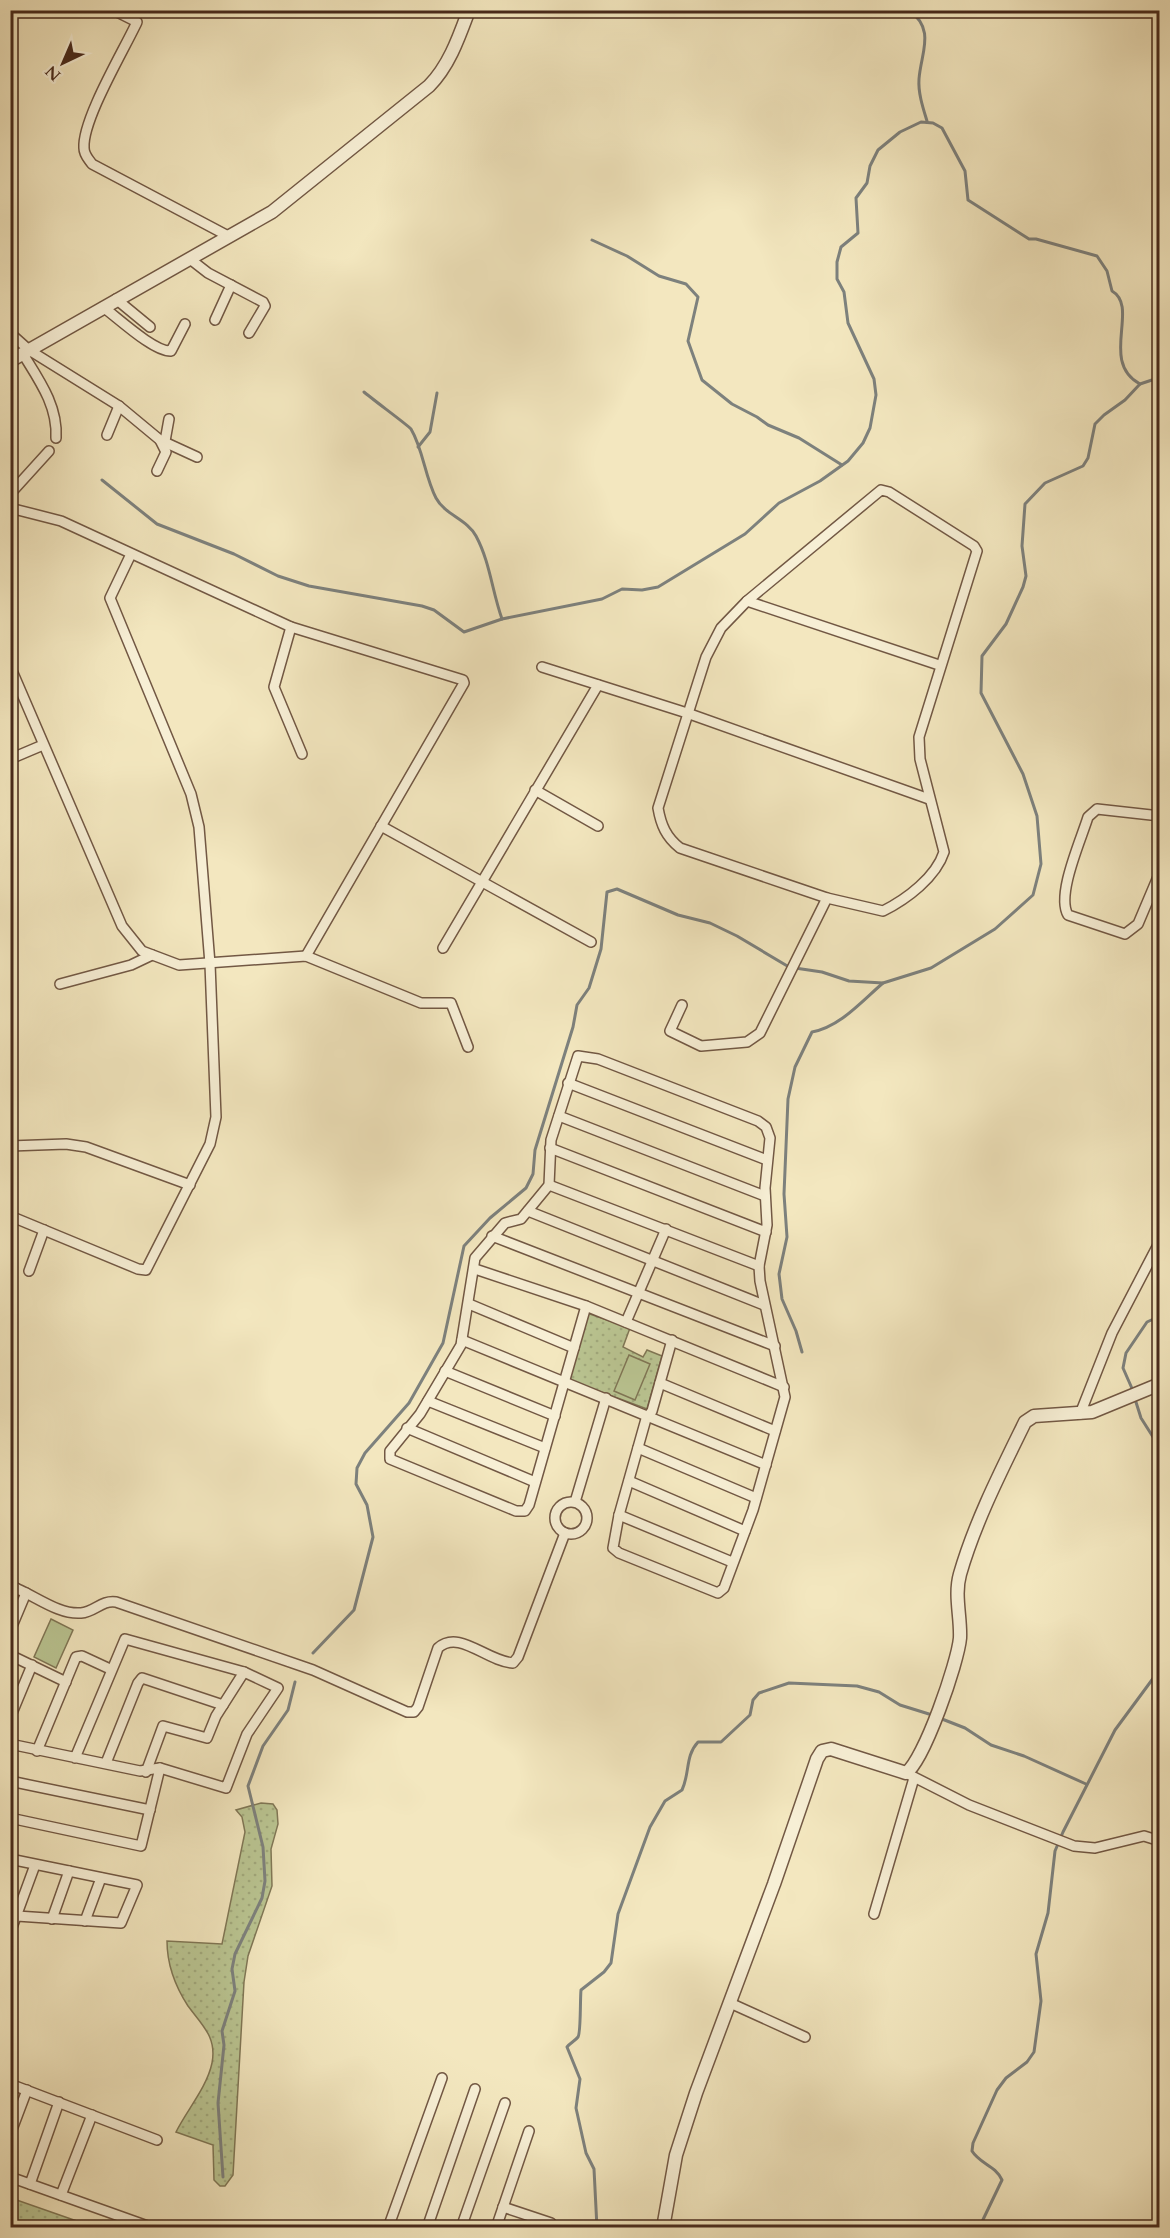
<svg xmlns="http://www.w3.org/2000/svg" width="1170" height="2238" viewBox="0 0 1170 2238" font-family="Cardo,serif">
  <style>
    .grass { fill: url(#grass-dots); stroke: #807756; stroke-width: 1.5 }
    .pitch { fill: #bac592; stroke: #807756; stroke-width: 1.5 }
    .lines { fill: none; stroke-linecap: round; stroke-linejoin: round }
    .stream { stroke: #7d817d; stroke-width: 3 }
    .minor-casing { stroke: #725844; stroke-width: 12 }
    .tertiary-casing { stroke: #725844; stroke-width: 15 }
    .minor { stroke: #f7efd5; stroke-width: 9 }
    .tertiary { stroke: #f7efd5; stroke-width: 12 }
  </style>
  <defs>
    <pattern id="grass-dots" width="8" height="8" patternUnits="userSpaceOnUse" patternTransform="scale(1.5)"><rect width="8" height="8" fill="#bac592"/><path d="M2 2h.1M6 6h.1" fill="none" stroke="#a1a97d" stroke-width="1.8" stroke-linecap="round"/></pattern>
  </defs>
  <rect width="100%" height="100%" fill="#f3e7bf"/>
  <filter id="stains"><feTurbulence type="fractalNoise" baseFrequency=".00333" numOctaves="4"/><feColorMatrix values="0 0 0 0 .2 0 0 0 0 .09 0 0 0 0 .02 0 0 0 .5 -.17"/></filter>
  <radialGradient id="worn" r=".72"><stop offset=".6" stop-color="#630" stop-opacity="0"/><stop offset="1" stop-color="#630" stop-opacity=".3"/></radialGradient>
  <g class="grass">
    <polygon points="587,1313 630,1328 623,1347 643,1357 647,1350 662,1356 647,1409 569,1380"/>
    <path d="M261 1803 273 1804 277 1810 278 1824 271 1849 272 1886 248 1956 244 1982 233 2175 225 2186H220L214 2180 213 2145 176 2132C187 2110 207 2087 212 2063 217 2037 202 2025 188 2006 175 1986 167 1965 167 1941L222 1944 245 1832 242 1817 236 1810Z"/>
    <polygon points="10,2198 11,2198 94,2227 11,2227"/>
  </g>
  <g class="pitch">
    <polygon points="629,1355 650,1364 635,1400 614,1391"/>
    <polygon points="51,1619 73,1630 56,1668 34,1657"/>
  </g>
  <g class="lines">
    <g class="stream">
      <path d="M909 10C936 30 921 52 919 79 918 93 923 108 927 121"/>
      <polyline points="592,240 627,256 659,276 686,284 698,297 688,341 702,380 732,404 757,417 768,425 799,438 842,465"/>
      <path d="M364 392C372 399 409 426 411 429 423 449 425 477 436 498 445 515 467 519 476 536 490 562 492 591 502 619"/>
      <polyline points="418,447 430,432 437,393"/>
      <path d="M102 480 157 524 234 554 278 576 309 586 422 606 434 610 464 632 502 619 602 599 622 589 642 590 658 587 745 534 779 503 820 481 848 461 863 443 870 428 876 395 874 379 848 323 844 292 837 279V262L841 247 858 233 856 198 867 183 870 166 878 150 900 132 921 122 933 123 942 128 965 171 968 200 1029 239H1036L1097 256 1107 271 1112 291C1140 307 1099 362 1140 384"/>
      <polyline points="795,968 822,972 849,981 883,983 931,968 995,929 1033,895 1041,864 1037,816 1023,774 981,693 982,656 1006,624 1023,587 1026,576 1022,546 1025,504 1045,483 1083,466 1088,458 1095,424 1104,415 1125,400 1140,384 1152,380 1160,382"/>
      <path d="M802 1352 796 1331 782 1299 779 1274 787 1237 784 1194 788 1099 795 1067 812 1032C840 1027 862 1001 883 983"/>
      <polyline points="1134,1393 1123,1368 1126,1353 1147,1322 1160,1316"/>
      <polyline points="1135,1399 1141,1418 1160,1448"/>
      <polyline points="313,1653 354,1610 373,1537 367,1505 356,1484 357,1468 365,1453 409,1403 443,1343 464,1246 490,1218 526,1188 533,1174 535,1150 573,1027 577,1005 589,988 601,949 607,892 617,889 678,915 710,923 737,936 789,967"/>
      <polyline points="942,1719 965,1728 991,1745 1024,1756 1086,1784"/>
      <polyline points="223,2177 218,2103 224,2045 222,2031 235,1991 232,1969 235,1954 262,1898 265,1881 263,1847 248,1786 263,1746 288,1710 295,1682"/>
      <path d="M597 2228 594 2169 586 2153 576 2108 580 2079 567 2047C570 2043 575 2041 578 2037 581 2033 580 1999 581 1990L604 1972 611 1963 618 1914 650 1827 665 1801 682 1790C690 1773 685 1756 698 1742H721L750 1715 753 1700 759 1693 789 1683 857 1686 879 1692 900 1705 929 1714"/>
      <path d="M979 2228 1002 2180C995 2165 980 2164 972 2151L973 2143 997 2090 1006 2078 1027 2062 1034 2052 1041 2001 1036 1954 1048 1913 1055 1851 1063 1832 1115 1730 1160 1669"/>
    </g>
    <g class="minor-casing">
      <g id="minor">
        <path d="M113 10 137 22C124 50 82 120 84 148 84 155 88 158 92 164L230 237"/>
        <polyline points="190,259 208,273 263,302 265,306 249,333"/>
        <polyline points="116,299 150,327"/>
        <path d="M103 307C118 318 154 352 171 351L185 324"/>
        <polyline points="215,320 231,285"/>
        <polyline points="10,333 29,350 119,406 160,440 197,457"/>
        <path d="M23 354C39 380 58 406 56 438"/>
        <polyline points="107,435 119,406"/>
        <polyline points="165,441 169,419"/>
        <polyline points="157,471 166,452 160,440"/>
        <path d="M881 490 889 492 974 546 977 551 919 737 920 759 944 852C936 877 907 899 883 911L827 898 680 848C666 837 661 825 658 808L706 657 721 628 747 601Z"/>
        <polyline points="10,494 49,451"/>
        <polyline points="10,508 61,521 291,627 463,680 464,683 306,956"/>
        <polyline points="747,601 939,665"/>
        <polyline points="291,627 274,687 302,754"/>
        <polyline points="10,666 122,926 142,951 179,965 306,956 421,1003 451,1003 468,1047"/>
        <polyline points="542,667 687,713 929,799"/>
        <polyline points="10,759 43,745"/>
        <polyline points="535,790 598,826"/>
        <path d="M1160 816 1097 809 1088 817C1081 840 1056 895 1068 915L1125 934 1138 924 1160 872"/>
        <polyline points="381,826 591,942"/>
        <polyline points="443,948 598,685"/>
        <polyline points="60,984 131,965 152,955"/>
        <polyline points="682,1005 670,1031 701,1046 747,1042 760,1033 827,898"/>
        <polyline points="568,1083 767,1160"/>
        <polyline points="559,1116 765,1196"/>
        <polyline points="10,1146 66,1144 86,1147 190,1185"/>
        <polyline points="550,1148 766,1232"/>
        <polyline points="549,1185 759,1266"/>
        <polyline points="528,1211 764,1305"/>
        <polyline points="10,1216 138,1269 146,1270 210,1144 216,1117 210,964 199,827 191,794 110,598 131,554"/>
        <polyline points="492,1236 775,1346"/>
        <polyline points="475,1269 586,1306 784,1387"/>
        <polyline points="29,1271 44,1230"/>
        <polyline points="469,1304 574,1348"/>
        <polyline points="586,1306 529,1505 525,1511 516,1511 390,1459 390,1451 420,1414 461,1345 475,1258 505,1223 521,1219 549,1185 551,1140 578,1056 598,1059 758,1121 766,1127 770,1138 765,1188 767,1225 759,1266 760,1281 785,1397 753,1510 724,1588 718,1593 619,1553 613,1548 619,1515 646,1419 652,1411 672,1340"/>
        <polyline points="626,1322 666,1229"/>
        <polyline points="462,1340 766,1465"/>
        <polyline points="445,1371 555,1416"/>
        <polyline points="660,1383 775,1431"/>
        <polyline points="428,1401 545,1448"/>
        <polyline points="1080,1414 1112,1333 1160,1241"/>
        <polyline points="407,1428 535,1482"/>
        <polyline points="638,1448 756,1498"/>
        <polyline points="629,1481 745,1531"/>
        <polyline points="575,1502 606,1398"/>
        <circle cx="571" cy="1518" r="16"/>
        <polyline points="619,1515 732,1562"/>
        <path d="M10 1586C32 1593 57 1615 81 1613 95 1612 101 1600 116 1602L313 1670 407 1712H414L418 1707 438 1648C459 1629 486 1661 513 1663L518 1657 565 1533"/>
        <polyline points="10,1603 16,1588"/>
        <polyline points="10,1631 26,1593"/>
        <polyline points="10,1655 66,1682"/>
        <polyline points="10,1718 32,1665"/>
        <polyline points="10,1744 140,1771 160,1768 226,1788 247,1734 278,1688 244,1672 125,1639 75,1758"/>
        <polyline points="37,1751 76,1657 82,1656 110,1669"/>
        <polyline points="106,1763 138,1683 142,1678 223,1705"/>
        <polyline points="146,1772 163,1726 207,1738 216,1716 244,1672"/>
        <polyline points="906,1773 969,1805 1074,1846 1095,1848 1144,1836 1160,1841"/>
        <polyline points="10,1781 150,1810"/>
        <polyline points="10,1818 141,1846 160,1768"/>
        <polyline points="10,1859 137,1885 121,1923 17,1916"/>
        <polyline points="874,1914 914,1778"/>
        <polyline points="52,1919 69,1871"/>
        <polyline points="85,1921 101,1878"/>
        <polyline points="10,1933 35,1865"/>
        <polyline points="730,2003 805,2037"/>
        <polyline points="10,2084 157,2140"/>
        <polyline points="10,2135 27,2090"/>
        <polyline points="10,2177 153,2228"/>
        <polyline points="30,2184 59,2102"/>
        <polyline points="61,2195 92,2115"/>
        <polyline points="503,2207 551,2223"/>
        <polyline points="388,2228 442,2078"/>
        <polyline points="427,2228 475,2089"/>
        <polyline points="461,2228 505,2103"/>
        <polyline points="496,2228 529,2131"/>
      </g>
    </g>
    <g class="tertiary-casing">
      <g id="tertiary">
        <path d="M10 361 272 212 429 86C449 66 459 37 469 10"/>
        <path d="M663 2228 676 2155 696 2093 774 1884 817 1759 822 1751 831 1749 906 1773C924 1761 958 1662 960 1638 961 1617 954 1595 960 1574 975 1522 1001 1471 1025 1422L1034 1416 1092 1412 1160 1384"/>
      </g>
    </g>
    <use href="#minor" class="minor"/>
    <use href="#tertiary" class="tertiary"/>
  </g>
  <rect width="1170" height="2238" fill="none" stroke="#f3e7bf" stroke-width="36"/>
  <rect x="12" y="12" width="1146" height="2214" fill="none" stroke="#47291b" stroke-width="3"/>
  <rect x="18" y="18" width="1134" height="2202" fill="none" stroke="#47291b" stroke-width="1.5"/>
  <g transform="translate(63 63) rotate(224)" stroke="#f7efd5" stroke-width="4.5" paint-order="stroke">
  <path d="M0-4.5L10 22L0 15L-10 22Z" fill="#47291b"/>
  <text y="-9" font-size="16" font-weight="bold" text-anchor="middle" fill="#47291b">N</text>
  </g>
  <rect width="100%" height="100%" filter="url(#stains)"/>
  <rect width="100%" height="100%" fill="url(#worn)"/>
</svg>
